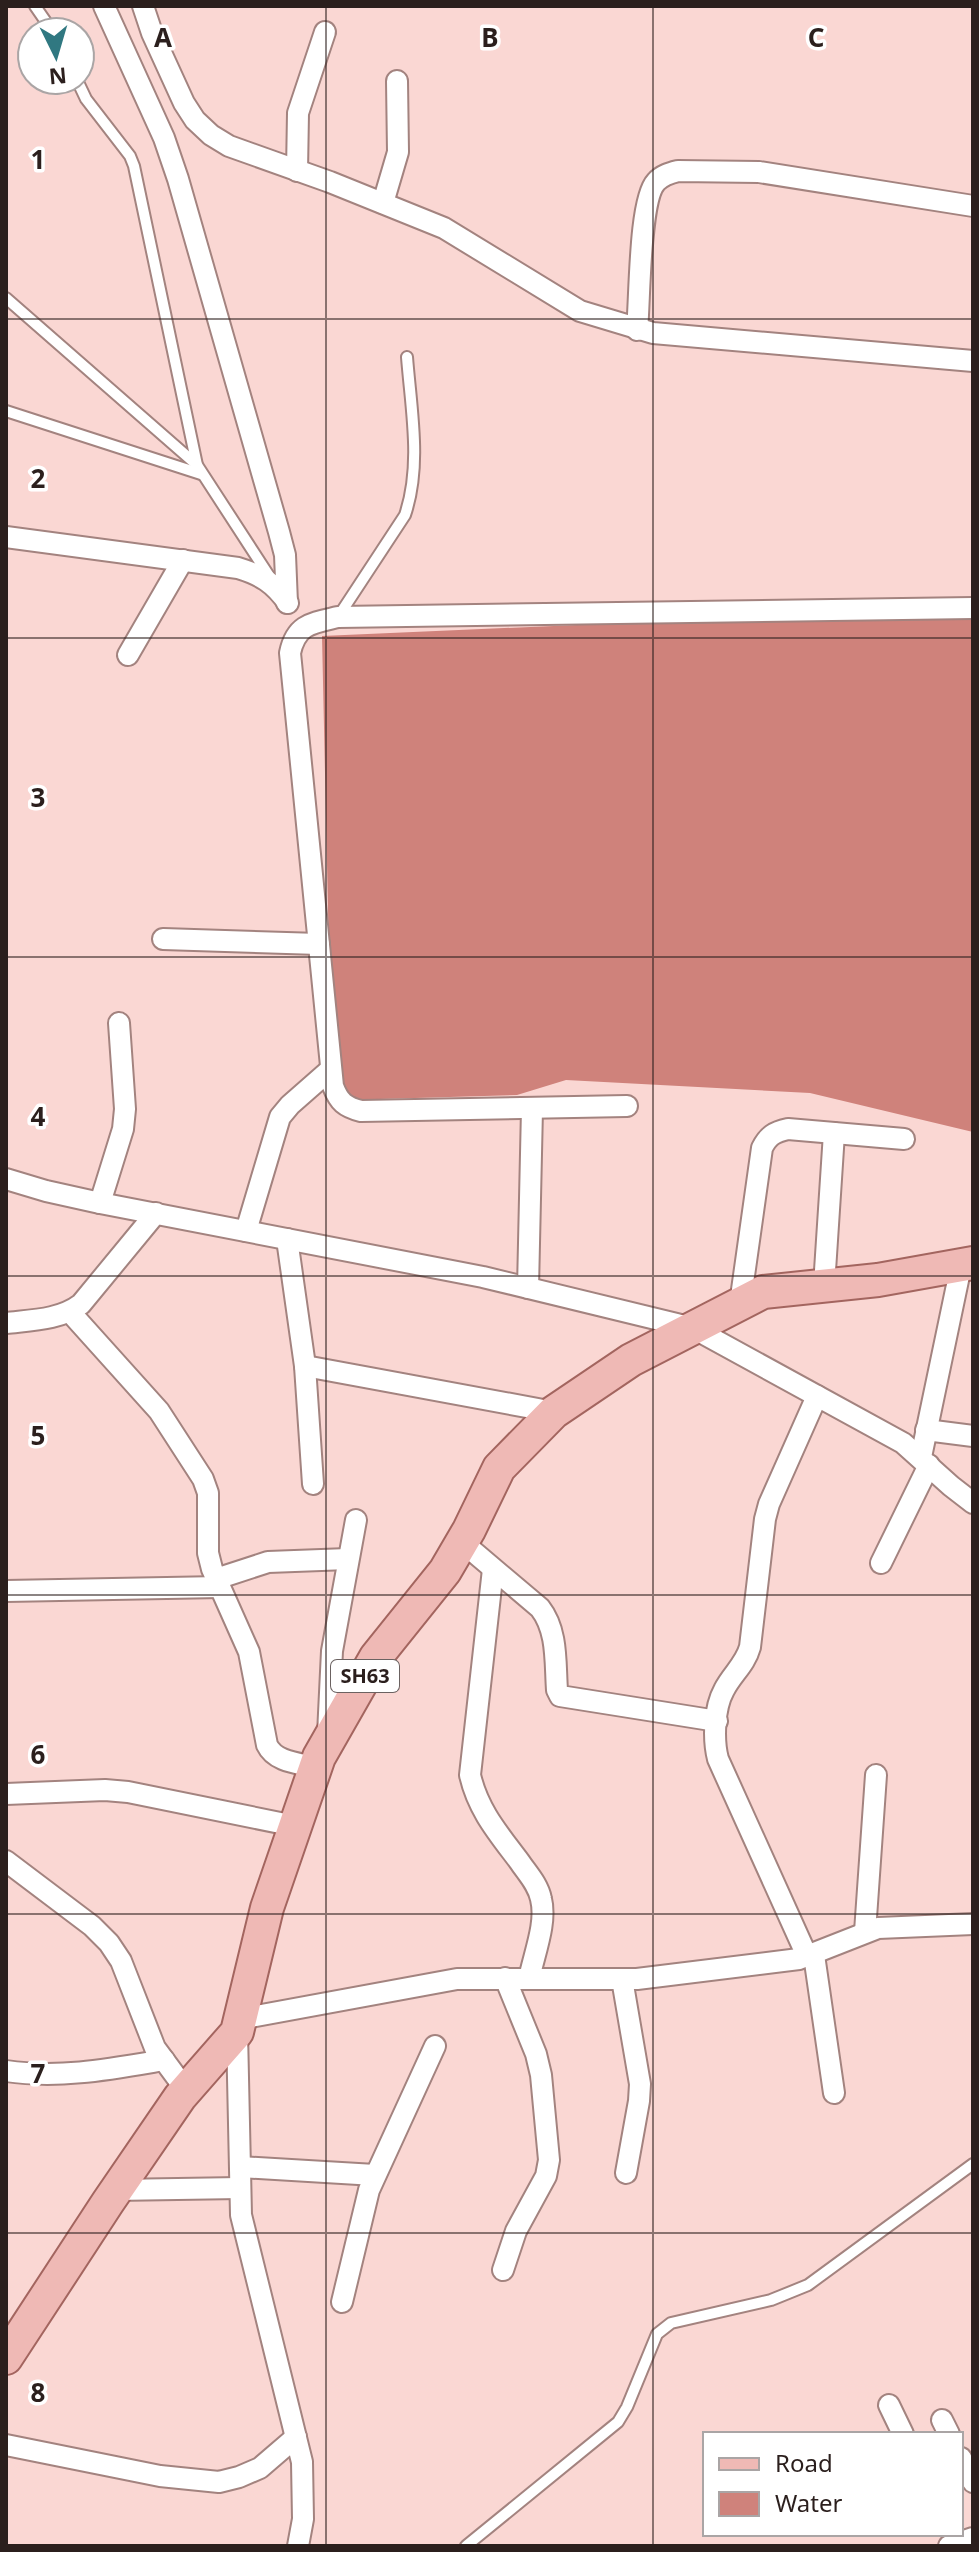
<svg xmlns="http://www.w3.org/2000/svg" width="979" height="2552" viewBox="0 0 979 2552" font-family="'Noto Sans',sans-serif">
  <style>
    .water { fill: #cf827b }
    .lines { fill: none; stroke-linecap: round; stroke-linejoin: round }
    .service-casing { stroke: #a3837f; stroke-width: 14 }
    .minor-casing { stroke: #a3837f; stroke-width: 24 }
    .primary-casing { stroke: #a3655f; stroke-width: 36 }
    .service { stroke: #fff; stroke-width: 10 }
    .minor { stroke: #fff; stroke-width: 20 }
    .primary { stroke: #efb9b5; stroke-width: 32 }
    .grid { fill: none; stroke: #2b1f1d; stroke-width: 2; stroke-opacity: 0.55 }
    .labels { text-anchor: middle; stroke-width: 7; stroke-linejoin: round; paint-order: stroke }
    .shield { fill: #fff; stroke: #6b6261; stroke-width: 2 }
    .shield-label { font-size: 20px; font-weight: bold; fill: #2b1f1d }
    .grid-label { font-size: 26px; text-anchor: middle; font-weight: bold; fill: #2b1f1d; stroke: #fff; stroke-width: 7; stroke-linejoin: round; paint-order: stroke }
  </style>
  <rect width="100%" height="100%" fill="#fad7d3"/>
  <polygon class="water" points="849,613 973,617 973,1132 810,1093 566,1080 517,1095 346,1100 331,1047 322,636"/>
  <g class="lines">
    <g class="service-casing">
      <g id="service">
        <polyline points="35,6 53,32"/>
        <polyline points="77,80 86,99 130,156 134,166 197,465 271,579"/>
        <polyline points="6,298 197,465"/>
        <polyline points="6,411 201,474"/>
        <path d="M338 617 405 515C422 465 411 409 407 357"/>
        <polyline points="466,2546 618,2422 627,2407 657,2334 671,2323 771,2300 808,2285 973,2164"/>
      </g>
    </g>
    <g class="minor-casing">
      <g id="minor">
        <polyline points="104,6 164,138 178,179 279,532 285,555 287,603"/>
        <polyline points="143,6 152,33 184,103 195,120 211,135 229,146 330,182 444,228 580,311 653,333 973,361"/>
        <polyline points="297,171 298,113 325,32"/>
        <polyline points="383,203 398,152 397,81"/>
        <path d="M637 330C640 300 639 200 656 182 662 175 670 173 678 171L759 172 973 206"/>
        <path d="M6 537 238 568C261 575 274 583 288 603"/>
        <polyline points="128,655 183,560"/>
        <polyline points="163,939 319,944"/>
        <path d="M627 1106 361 1111C345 1107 339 1102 333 1086L290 653C296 624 312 623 338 617L973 608"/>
        <polyline points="6,1179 46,1191 100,1203 483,1277 693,1328 903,1443 951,1486 973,1503"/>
        <polyline points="100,1203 123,1129 125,1109 119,1023"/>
        <polyline points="246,1231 280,1117 290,1105 331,1069"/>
        <polyline points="287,1239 305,1366 313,1484"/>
        <polyline points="824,1286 834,1133"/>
        <polyline points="528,1288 532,1109"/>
        <path d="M740 1304 762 1148C768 1136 774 1132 788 1129L904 1139"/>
        <path d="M70 1312 159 1411 203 1479 208 1493V1553L212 1569 249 1652 267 1745C275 1762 298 1763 315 1767"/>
        <path d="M6 1323C32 1320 60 1320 81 1304L156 1213"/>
        <polyline points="305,1366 554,1412"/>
        <polyline points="926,1430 973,1436"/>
        <polyline points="921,1457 961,1266"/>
        <path d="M462 1542 540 1608C558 1631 555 1663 557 1690L560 1696 717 1721"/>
        <polyline points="881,1563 929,1465"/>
        <path d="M493 1569 470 1775C478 1810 498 1833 519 1861 527 1873 538 1884 541 1899 547 1923 534 1954 529 1979"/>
        <polyline points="216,1579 268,1562 348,1559"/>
        <polyline points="6,1591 220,1587"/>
        <polyline points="328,1734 332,1651 356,1520"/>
        <polyline points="6,1794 105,1790 128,1792 295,1826"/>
        <polyline points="6,1861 92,1926 109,1943 121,1961 155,2048 186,2090"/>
        <polyline points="865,1932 876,1775"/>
        <polyline points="814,1955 834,2093"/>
        <path d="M807 1956 718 1759C713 1740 714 1708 724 1690 732 1674 745 1665 750 1647L765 1519 769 1504 817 1396"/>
        <polyline points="622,1979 640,2084 639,2101 626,2173"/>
        <polyline points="240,2019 457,1979 637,1979 799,1959 878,1928 973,1924"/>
        <polyline points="237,2032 241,2215 302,2462 303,2519 298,2546"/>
        <path d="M6 2071C60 2079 111 2069 164 2060"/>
        <polyline points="240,2167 375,2175"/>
        <polyline points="115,2190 240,2188"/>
        <polyline points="503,2270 516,2231 546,2176 549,2160 541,2075 536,2054 505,1978"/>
        <polyline points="342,2302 369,2190 435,2046"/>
        <polyline points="889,2405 903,2434"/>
        <polyline points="942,2420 949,2434"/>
        <polyline points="6,2445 160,2476 219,2482 239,2477 260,2468 296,2437"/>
        <polyline points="961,2458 973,2482"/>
        <polyline points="949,2546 973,2538"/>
      </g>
    </g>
    <g class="primary-casing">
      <polyline id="primary" points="6,2358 108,2202 180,2097 237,2032 267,1908 319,1757 376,1657 445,1571 469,1530 499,1468 554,1412 631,1360 763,1292 878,1280 973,1263"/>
    </g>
    <use href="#service" class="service"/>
    <use href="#minor" class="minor"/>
    <use href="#primary" class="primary"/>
  </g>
  <path class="grid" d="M326 6V2546M653 6V2546M6 319H973M6 638H973M6 957H973M6 1276H973M6 1595H973M6 1914H973M6 2233H973"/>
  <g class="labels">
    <rect class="shield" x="331" y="1660" width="68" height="32" rx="6"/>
    <g class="shield-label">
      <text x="365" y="1683">SH63</text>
    </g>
  </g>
  <g class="grid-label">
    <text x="163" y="47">A</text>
    <text x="490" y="47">B</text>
    <text x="816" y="47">C</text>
    <text x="38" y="169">1</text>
    <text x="38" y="488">2</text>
    <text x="38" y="807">3</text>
    <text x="38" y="1126">4</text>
    <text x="38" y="1445">5</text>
    <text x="38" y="1764">6</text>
    <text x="38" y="2083">7</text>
    <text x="38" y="2402">8</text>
  </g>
  <rect width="979" height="2552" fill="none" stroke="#2b1f1d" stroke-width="16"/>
  <rect x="703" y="2432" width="260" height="104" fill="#ffffff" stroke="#aaa5a5" stroke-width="2"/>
  <rect x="719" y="2458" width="40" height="12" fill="#efb9b5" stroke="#aaa5a5" stroke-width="2"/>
  <text x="775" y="2472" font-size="24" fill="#2b1f1d">Road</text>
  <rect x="719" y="2492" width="40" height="24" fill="#cf827b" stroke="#aaa5a5" stroke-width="2"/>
  <text x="775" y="2512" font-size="24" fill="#2b1f1d">Water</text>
  <g transform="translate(56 56) rotate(175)"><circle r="38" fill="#ffffff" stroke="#aaa5a5" stroke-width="2"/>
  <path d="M0-6L14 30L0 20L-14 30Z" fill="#307881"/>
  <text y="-12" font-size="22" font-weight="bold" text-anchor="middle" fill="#2b1f1d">N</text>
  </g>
</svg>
